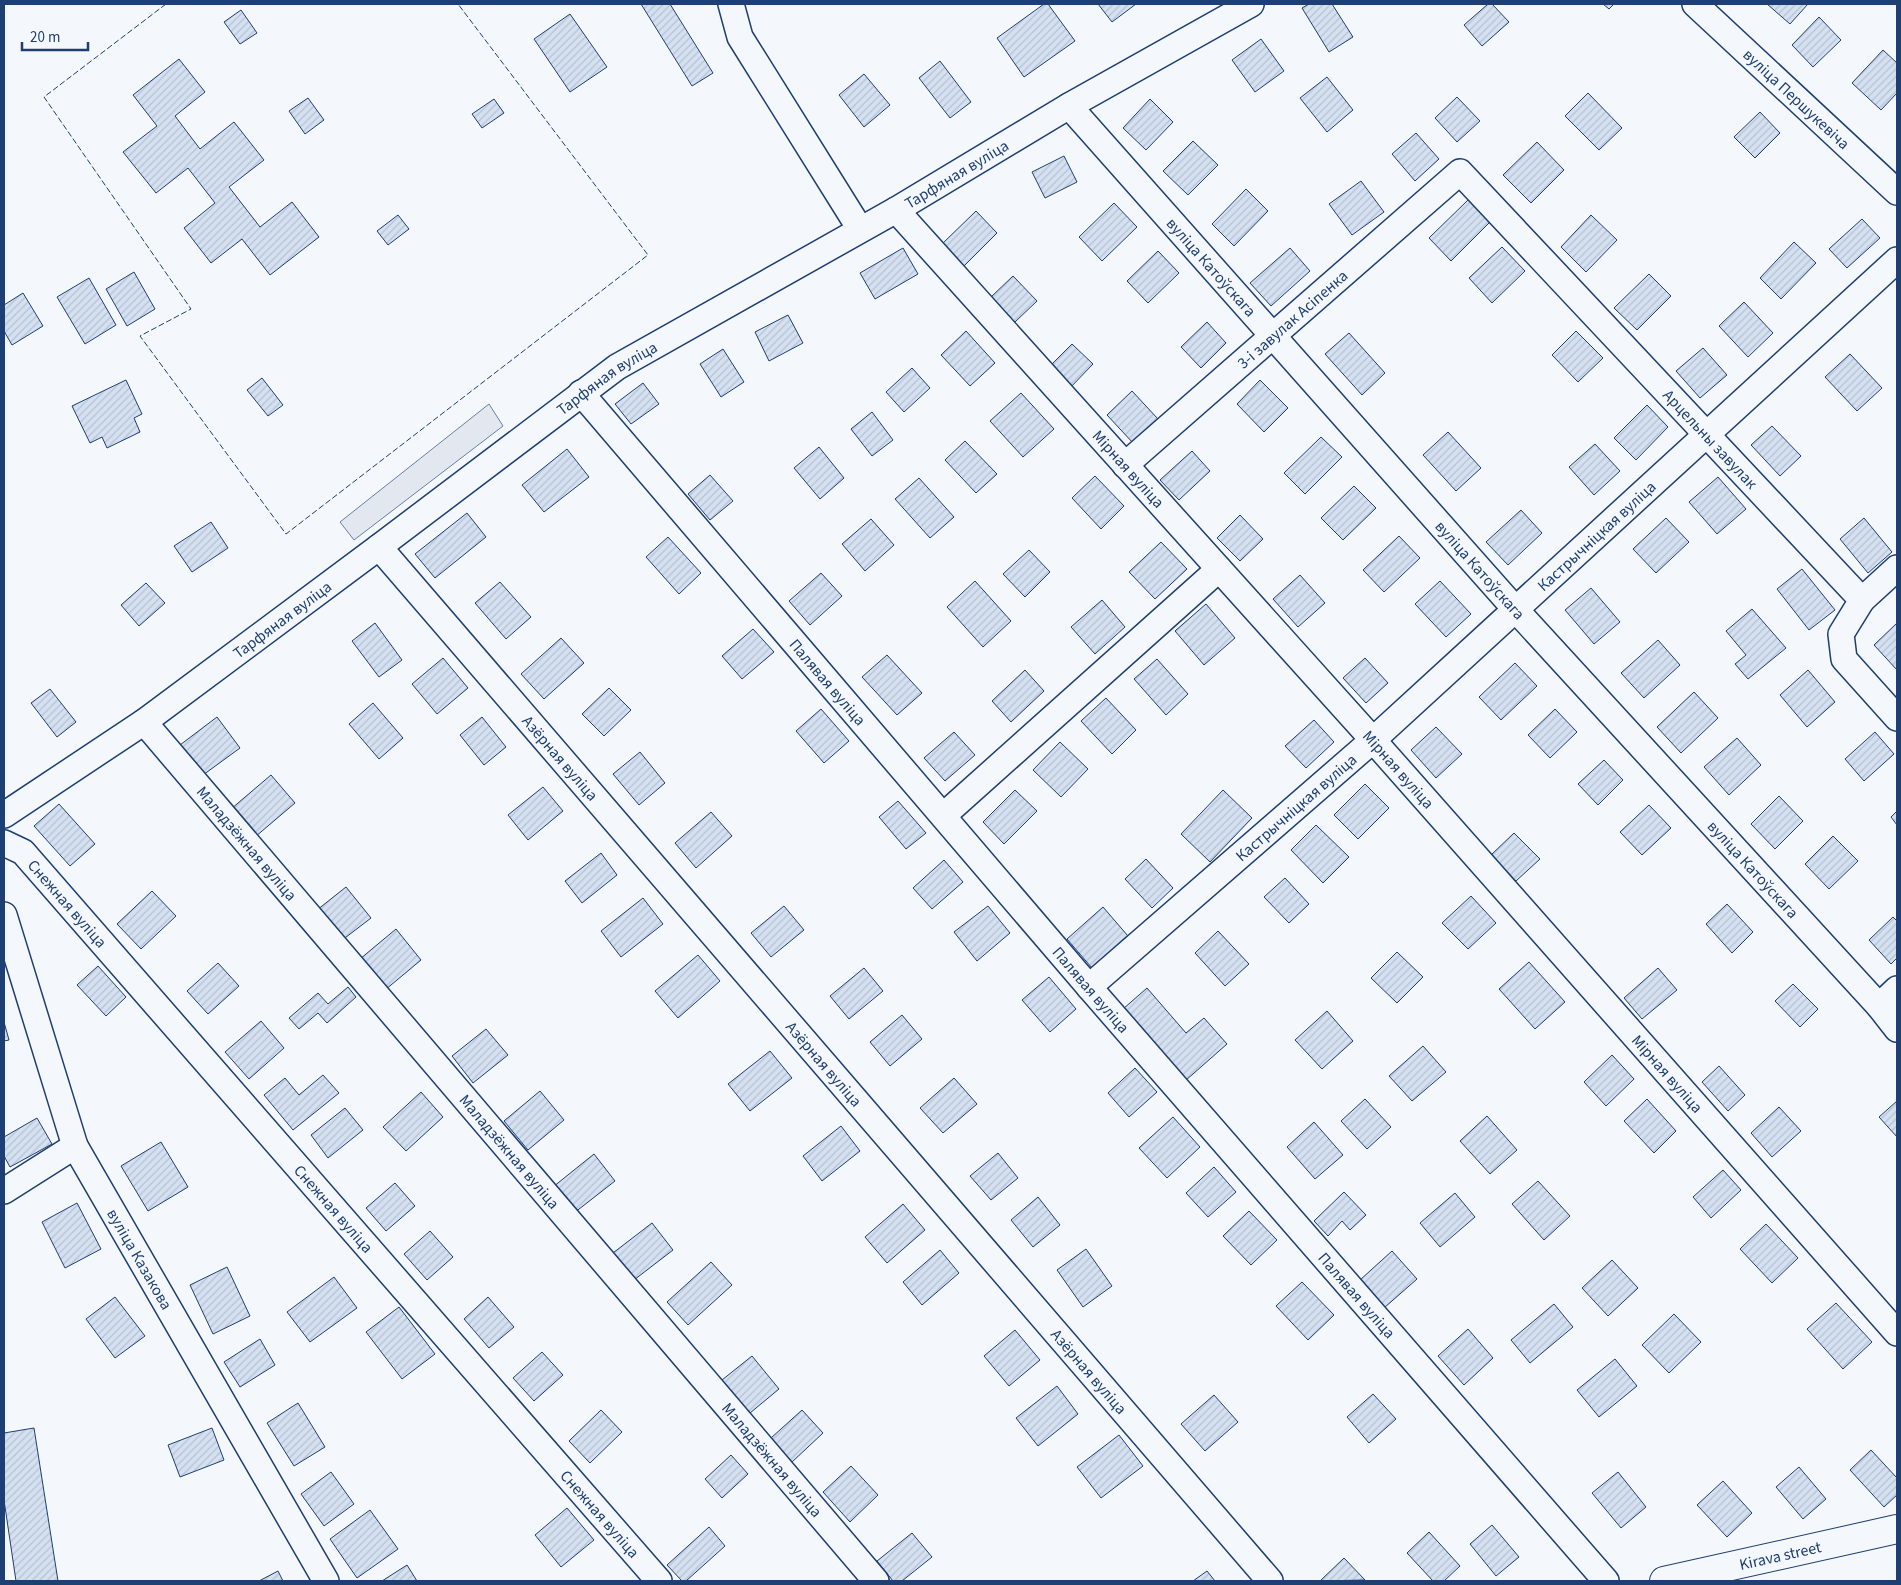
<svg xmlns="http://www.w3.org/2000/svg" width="1901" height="1585" viewBox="0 0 1901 1585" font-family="'Source Sans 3',sans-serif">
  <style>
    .parking { fill: #e3e8f0; stroke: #687fa3 }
    .building { fill: url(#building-hatch); stroke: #1d3f73 }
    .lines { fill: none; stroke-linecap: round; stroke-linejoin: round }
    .minor-casing { stroke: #1d3f73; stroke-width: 28 }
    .major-casing { stroke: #1d3f73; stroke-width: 30 }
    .minor { stroke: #f4f7fb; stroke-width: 25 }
    .major { stroke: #f4f7fb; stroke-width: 28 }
    .fence { stroke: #1d3f73; stroke-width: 1; stroke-dasharray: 6 2.5; stroke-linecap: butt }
    .labels { text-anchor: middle; stroke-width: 4; stroke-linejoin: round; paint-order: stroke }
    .street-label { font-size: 16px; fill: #1d3f73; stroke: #f4f7fb }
  </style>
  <defs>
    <pattern id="building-hatch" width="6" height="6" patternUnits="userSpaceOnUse" patternTransform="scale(1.25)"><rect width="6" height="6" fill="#d5e0f0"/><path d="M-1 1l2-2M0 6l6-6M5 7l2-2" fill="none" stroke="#b6c1d1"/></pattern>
  </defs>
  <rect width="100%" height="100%" fill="#f4f7fb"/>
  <polygon class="parking" points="489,404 503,426 354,540 340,522"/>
  <g class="building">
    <polygon points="641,4 670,4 713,73 692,86"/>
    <polygon points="1044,4 1048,4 1075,41 1024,77 997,38"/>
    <polygon points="1098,4 1136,4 1112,22"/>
    <polygon points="1309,4 1332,4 1353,37 1329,52 1302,8"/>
    <polygon points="1488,4 1492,4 1509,22 1482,46 1464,25"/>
    <polygon points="1603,4 1614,4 1609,9"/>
    <polygon points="1767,4 1808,4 1790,24"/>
    <polygon points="241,10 257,33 240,44 224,22"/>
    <polygon points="570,14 607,67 570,92 534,39"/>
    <polygon points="1819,17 1841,40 1813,67 1792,45"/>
    <polygon points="1261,39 1284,71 1255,92 1232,60"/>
    <polygon points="1883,50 1897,63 1897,93 1881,110 1852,83"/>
    <polygon points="179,59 205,92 175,116 200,149 234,122 264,160 229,187 260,227 292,202 319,237 270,275 242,239 211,263 184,228 215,203 188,168 156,193 123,152 157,126 133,95"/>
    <polygon points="940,61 971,102 950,118 919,78"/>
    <polygon points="864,74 890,105 864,127 839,95"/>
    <polygon points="1327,77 1353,110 1327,132 1300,98"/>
    <polygon points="1588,93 1622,128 1599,150 1565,116"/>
    <polygon points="1457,97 1480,121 1457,142 1435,118"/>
    <polygon points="308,98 324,120 305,134 289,111"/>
    <polygon points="494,99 504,113 482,128 472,114"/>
    <polygon points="1150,99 1173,122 1146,150 1123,128"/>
    <polygon points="1760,112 1780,133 1755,158 1734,137"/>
    <polygon points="1416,133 1439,159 1415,181 1392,154"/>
    <polygon points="1193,141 1218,165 1188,195 1163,171"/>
    <polygon points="1537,142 1564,170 1531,203 1503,175"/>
    <polygon points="1064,156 1077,182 1045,198 1032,172"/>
    <polygon points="1361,181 1384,212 1352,235 1329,204"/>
    <polygon points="1246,189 1268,211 1234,246 1212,224"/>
    <polygon points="1468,200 1490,222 1451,261 1429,238"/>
    <polygon points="1114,203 1137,227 1102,261 1079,237"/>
    <polygon points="976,211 997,233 963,267 941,245"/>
    <polygon points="398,215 409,229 388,245 377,231"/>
    <polygon points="1591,215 1617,240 1586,272 1561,247"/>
    <polygon points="1862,219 1880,238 1847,268 1829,249"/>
    <polygon points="1794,242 1816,263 1781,299 1760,278"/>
    <polygon points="1502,247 1525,271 1492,303 1469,278"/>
    <polygon points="903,248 918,274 875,299 860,273"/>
    <polygon points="1290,248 1310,271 1271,306 1250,283"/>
    <polygon points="1158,251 1179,273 1148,303 1127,281"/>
    <polygon points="134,272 155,309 127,326 106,289"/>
    <polygon points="1649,274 1671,296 1637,330 1614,308"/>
    <polygon points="1013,276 1037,301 1015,322 991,297"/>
    <polygon points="89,278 116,325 85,344 57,297"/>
    <polygon points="23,293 43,326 12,345 4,331 4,305"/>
    <polygon points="1744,302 1773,333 1748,357 1719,326"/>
    <polygon points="788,315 803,343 769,361 755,332"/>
    <polygon points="1207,322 1226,343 1201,368 1181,347"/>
    <polygon points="966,331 995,363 970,386 941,355"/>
    <polygon points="1576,331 1603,358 1578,382 1552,355"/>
    <polygon points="1349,333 1385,373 1362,395 1325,354"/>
    <polygon points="1072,344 1093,364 1068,390 1047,369"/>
    <polygon points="1703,348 1727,375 1700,398 1676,371"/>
    <polygon points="723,349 744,382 721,397 700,364"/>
    <polygon points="1850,354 1882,388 1857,411 1825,377"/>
    <polygon points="912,368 930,388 904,412 886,392"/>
    <polygon points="262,378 283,405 268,416 247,390"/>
    <polygon points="126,380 142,414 134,418 140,432 107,448 102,437 90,443 72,406"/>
    <polygon points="1260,380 1288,408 1264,432 1237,404"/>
    <polygon points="643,383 659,404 631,424 615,404"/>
    <polygon points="1132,391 1158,419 1133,443 1107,415"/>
    <polygon points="1021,393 1054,429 1023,457 990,421"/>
    <polygon points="1647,405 1668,427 1636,460 1614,438"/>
    <polygon points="872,412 893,440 872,456 851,429"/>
    <polygon points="1772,426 1801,456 1780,476 1751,445"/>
    <polygon points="1448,432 1481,468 1456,491 1423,455"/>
    <polygon points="1321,437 1342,457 1305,494 1284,473"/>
    <polygon points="965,441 997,474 976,493 945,460"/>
    <polygon points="1595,444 1620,471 1594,495 1569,467"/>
    <polygon points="819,447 844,478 820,499 794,468"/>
    <polygon points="567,449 589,477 544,512 522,485"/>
    <polygon points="1192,451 1210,471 1179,500 1160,480"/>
    <polygon points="710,475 733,501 710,520 688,494"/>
    <polygon points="1095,476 1124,506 1101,529 1072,498"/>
    <polygon points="1718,477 1746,509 1717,534 1689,502"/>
    <polygon points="919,478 954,517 930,538 895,499"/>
    <polygon points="1354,486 1376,508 1343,540 1321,518"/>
    <polygon points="1521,510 1542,533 1508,565 1486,542"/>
    <polygon points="467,513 486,537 435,578 415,554"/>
    <polygon points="1240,515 1263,539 1240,561 1217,538"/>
    <polygon points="1666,518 1689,542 1656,573 1633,549"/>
    <polygon points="1864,518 1892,552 1868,573 1840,539"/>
    <polygon points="871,519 894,545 865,571 842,544"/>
    <polygon points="211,522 228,548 192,572 174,546"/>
    <polygon points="1399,536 1420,558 1384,592 1363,570"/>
    <polygon points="668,537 701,573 679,594 646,557"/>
    <polygon points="1161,542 1187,569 1155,599 1129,572"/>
    <polygon points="1029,550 1050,572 1025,597 1003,574"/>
    <polygon points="1802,569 1835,610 1809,630 1777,589"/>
    <polygon points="821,573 842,596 810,625 789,601"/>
    <polygon points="1300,575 1325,603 1298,627 1273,599"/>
    <polygon points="975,581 1011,621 983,647 947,607"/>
    <polygon points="1440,581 1471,614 1446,637 1415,604"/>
    <polygon points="500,582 531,617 506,639 475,603"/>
    <polygon points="146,583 165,603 139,626 121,605"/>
    <polygon points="1591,588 1620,622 1594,644 1565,610"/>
    <polygon points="1102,600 1125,627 1095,654 1071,627"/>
    <polygon points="1206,604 1235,638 1204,665 1175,631"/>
    <polygon points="1752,609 1786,648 1748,679 1735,664 1746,655 1726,631"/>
    <polygon points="375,623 402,660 379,677 352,641"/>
    <polygon points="1897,623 1897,670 1874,645"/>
    <polygon points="753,629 774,652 742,679 722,656"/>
    <polygon points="561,638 584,663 544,699 521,674"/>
    <polygon points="1658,640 1680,665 1644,698 1621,673"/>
    <polygon points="887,655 922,693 897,715 862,677"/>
    <polygon points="443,658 468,688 437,714 412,684"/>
    <polygon points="1365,658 1388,683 1366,703 1343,678"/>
    <polygon points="1157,659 1188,694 1166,715 1134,679"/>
    <polygon points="1515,663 1537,686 1501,720 1479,697"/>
    <polygon points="1025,670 1044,691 1011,722 992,701"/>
    <polygon points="1808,670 1835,702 1807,727 1780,695"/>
    <polygon points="609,688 631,710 604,736 582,714"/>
    <polygon points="50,689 76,722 57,737 31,703"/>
    <polygon points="1694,692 1718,718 1681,753 1657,727"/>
    <polygon points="1106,698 1136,730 1112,754 1081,721"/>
    <polygon points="373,703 403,738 379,759 349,724"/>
    <polygon points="821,709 849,741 824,763 796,731"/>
    <polygon points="1555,709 1577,732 1550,758 1528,735"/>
    <polygon points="217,717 240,748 203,775 180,745"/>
    <polygon points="482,717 506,747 484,765 460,735"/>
    <polygon points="1314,720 1334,742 1306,768 1285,746"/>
    <polygon points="1436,727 1462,754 1436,778 1411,750"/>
    <polygon points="954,732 975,755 945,781 924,758"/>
    <polygon points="1875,732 1894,754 1864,781 1845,759"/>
    <polygon points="1737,738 1761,765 1729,795 1704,767"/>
    <polygon points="1060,742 1088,769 1061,797 1033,770"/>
    <polygon points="640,752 665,783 639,805 613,774"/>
    <polygon points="1604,760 1623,780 1598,805 1578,784"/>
    <polygon points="271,775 295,803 255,837 231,809"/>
    <polygon points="1365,784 1389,808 1358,839 1334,815"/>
    <polygon points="543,787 563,811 528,840 508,815"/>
    <polygon points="1015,790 1037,811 1004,844 983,822"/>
    <polygon points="1223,790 1252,818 1210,862 1181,834"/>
    <polygon points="1779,796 1803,821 1775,849 1751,824"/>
    <polygon points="898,801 926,833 906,849 879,817"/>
    <polygon points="59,804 95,844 70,866 34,826"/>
    <polygon points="1649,805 1671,828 1642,855 1620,832"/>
    <polygon points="1897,811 1897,825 1891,817"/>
    <polygon points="711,812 732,836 696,868 675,843"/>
    <polygon points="1316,825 1349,857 1323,883 1291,850"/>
    <polygon points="1514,833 1540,859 1516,881 1491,855"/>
    <polygon points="1833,836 1858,861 1829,889 1805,864"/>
    <polygon points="601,853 617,875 582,903 565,881"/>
    <polygon points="1146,859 1173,888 1152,908 1125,879"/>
    <polygon points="944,860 963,882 932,909 913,888"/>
    <polygon points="1285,878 1309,904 1289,923 1264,897"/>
    <polygon points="346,887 371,918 341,941 317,910"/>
    <polygon points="152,891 176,916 141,949 117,924"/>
    <polygon points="1471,896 1496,923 1468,949 1442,923"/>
    <polygon points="643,898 663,924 621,957 601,931"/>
    <polygon points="1727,904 1753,932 1732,953 1706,924"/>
    <polygon points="784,906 804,930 771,957 751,933"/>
    <polygon points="988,906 1010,933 977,961 954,932"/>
    <polygon points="1103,907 1128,936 1092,968 1067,939"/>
    <polygon points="1893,917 1897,921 1897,958 1891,964 1869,940"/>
    <polygon points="396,929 421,960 385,990 360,959"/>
    <polygon points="1218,931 1249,964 1225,986 1195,953"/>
    <polygon points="1397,952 1423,977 1397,1003 1371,978"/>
    <polygon points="698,955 720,981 678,1018 655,991"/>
    <polygon points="1529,962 1565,1002 1535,1029 1499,989"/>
    <polygon points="218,963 239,986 208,1014 187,991"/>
    <polygon points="98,966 126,997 106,1016 77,985"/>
    <polygon points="864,968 883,991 849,1019 830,996"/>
    <polygon points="1658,968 1677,990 1642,1019 1624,998"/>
    <polygon points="1049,977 1076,1009 1050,1032 1022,1000"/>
    <polygon points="1793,984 1818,1009 1800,1027 1775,1001"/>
    <polygon points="348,987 356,997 327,1023 318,1013 299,1029 289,1018 318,993 328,1004"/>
    <polygon points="1147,988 1186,1033 1204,1018 1227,1044 1185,1081 1123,1009"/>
    <polygon points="1327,1011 1353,1041 1322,1069 1295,1040"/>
    <polygon points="902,1015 922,1039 890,1066 870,1042"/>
    <polygon points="261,1021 284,1048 249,1079 225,1052"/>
    <polygon points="4,1022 9,1040 4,1041"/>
    <polygon points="486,1029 508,1055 473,1083 452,1056"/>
    <polygon points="1423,1046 1446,1072 1412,1101 1389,1076"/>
    <polygon points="770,1051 792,1078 750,1111 728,1084"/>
    <polygon points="1612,1055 1634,1079 1606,1106 1584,1082"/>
    <polygon points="1719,1066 1745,1095 1728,1111 1702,1082"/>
    <polygon points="1135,1068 1157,1092 1129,1117 1108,1093"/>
    <polygon points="323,1075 339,1093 293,1130 264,1095 285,1078 299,1095"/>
    <polygon points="954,1078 977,1104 943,1133 920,1108"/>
    <polygon points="540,1091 564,1120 528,1150 504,1121"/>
    <polygon points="421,1092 443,1117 406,1151 383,1127"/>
    <polygon points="1365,1099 1391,1127 1367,1149 1341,1121"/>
    <polygon points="1647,1099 1676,1131 1654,1153 1624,1121"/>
    <polygon points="1897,1101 1897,1137 1879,1117"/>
    <polygon points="1779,1107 1801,1131 1772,1157 1751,1133"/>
    <polygon points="345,1108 363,1130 328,1158 311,1135"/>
    <polygon points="1487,1116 1517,1150 1490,1174 1460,1141"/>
    <polygon points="1173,1117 1200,1147 1167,1178 1139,1148"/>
    <polygon points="37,1118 52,1144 10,1167 4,1156 4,1137"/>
    <polygon points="1314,1122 1343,1155 1315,1179 1287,1147"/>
    <polygon points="841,1126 860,1151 822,1181 803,1156"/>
    <polygon points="161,1142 188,1187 148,1211 121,1166"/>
    <polygon points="998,1153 1018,1178 991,1200 970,1176"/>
    <polygon points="594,1154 615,1181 574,1213 553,1187"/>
    <polygon points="1214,1167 1236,1192 1208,1217 1186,1193"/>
    <polygon points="1723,1170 1741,1190 1711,1218 1693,1197"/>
    <polygon points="1538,1181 1570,1216 1544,1240 1512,1204"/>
    <polygon points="395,1183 415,1206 386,1231 366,1208"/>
    <polygon points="1344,1192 1366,1215 1350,1230 1342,1221 1328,1236 1314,1221"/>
    <polygon points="1455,1193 1475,1217 1440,1247 1420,1223"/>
    <polygon points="1038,1197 1060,1225 1033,1247 1011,1220"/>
    <polygon points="77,1203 101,1249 65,1268 42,1222"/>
    <polygon points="903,1204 925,1230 887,1263 865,1237"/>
    <polygon points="1249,1211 1277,1240 1251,1265 1223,1236"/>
    <polygon points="652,1223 673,1250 634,1280 613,1253"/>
    <polygon points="1766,1224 1798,1258 1772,1283 1740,1249"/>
    <polygon points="430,1231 453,1257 427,1280 404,1254"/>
    <polygon points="1086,1249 1112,1286 1083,1307 1057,1270"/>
    <polygon points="940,1250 959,1273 922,1305 903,1282"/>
    <polygon points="1392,1251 1417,1279 1384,1308 1360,1280"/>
    <polygon points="1612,1260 1638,1288 1608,1316 1582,1288"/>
    <polygon points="711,1262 732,1285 688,1325 667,1302"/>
    <polygon points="227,1267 250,1316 213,1334 190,1285"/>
    <polygon points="334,1277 357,1308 310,1342 287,1312"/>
    <polygon points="1302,1282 1334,1315 1308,1340 1276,1306"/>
    <polygon points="115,1297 145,1336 115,1358 86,1319"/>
    <polygon points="488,1297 514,1327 489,1348 464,1319"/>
    <polygon points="1836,1303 1872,1342 1843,1369 1807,1329"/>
    <polygon points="1554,1304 1573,1327 1530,1363 1511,1340"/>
    <polygon points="399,1307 435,1354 402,1379 366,1332"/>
    <polygon points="1674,1314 1701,1342 1669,1373 1642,1345"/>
    <polygon points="1468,1329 1493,1358 1464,1385 1438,1356"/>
    <polygon points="1015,1330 1040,1360 1009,1386 984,1356"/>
    <polygon points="260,1339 275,1365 240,1387 224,1362"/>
    <polygon points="542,1352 563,1375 534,1401 513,1378"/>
    <polygon points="752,1356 779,1389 750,1413 722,1380"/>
    <polygon points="1615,1359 1637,1386 1599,1417 1577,1390"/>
    <polygon points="1057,1386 1078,1414 1038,1446 1016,1418"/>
    <polygon points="1373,1394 1396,1419 1369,1443 1347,1417"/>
    <polygon points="1214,1395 1238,1422 1205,1451 1181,1424"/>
    <polygon points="298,1403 325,1447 294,1466 267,1423"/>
    <polygon points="601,1410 622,1432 590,1463 569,1441"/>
    <polygon points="802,1410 823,1433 792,1462 771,1438"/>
    <polygon points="34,1428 58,1581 16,1581 4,1500 4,1433"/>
    <polygon points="212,1428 224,1460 180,1477 168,1445"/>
    <polygon points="1119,1435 1143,1466 1101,1498 1077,1467"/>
    <polygon points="1871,1450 1897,1478 1897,1495 1884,1507 1850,1470"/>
    <polygon points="731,1455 748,1474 722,1498 705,1479"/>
    <polygon points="851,1466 878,1495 850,1522 823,1492"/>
    <polygon points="1799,1467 1826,1499 1803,1519 1776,1487"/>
    <polygon points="331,1472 354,1504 324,1526 301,1494"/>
    <polygon points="1618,1472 1646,1507 1621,1528 1592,1493"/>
    <polygon points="1723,1481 1752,1513 1727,1537 1697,1505"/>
    <polygon points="567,1508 594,1540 561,1567 535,1535"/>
    <polygon points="370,1510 398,1549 357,1578 330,1539"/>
    <polygon points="1492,1525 1519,1557 1496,1576 1470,1544"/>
    <polygon points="709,1527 725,1546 686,1581 682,1581 667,1565"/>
    <polygon points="1429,1532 1460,1566 1444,1581 1433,1581 1407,1553"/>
    <polygon points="912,1533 932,1557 902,1581 893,1581 877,1561"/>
    <polygon points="1344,1558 1365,1580 1320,1581"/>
    <polygon points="407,1565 417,1581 382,1581"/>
    <polygon points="278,1571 283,1581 259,1581"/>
    <polygon points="1207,1571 1215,1581 1193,1581"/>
  </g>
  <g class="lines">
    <g class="minor-casing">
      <g id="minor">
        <polyline points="731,4 740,37 860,229"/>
        <path id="s1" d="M1695 4 1897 192"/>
        <path id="s2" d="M1069 106 1516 610 1879 1006 1897 1029"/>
        <path id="s3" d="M896 210 1373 740 1897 1333"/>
        <path id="s4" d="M581 393 1089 987 1606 1581"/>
        <path id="s5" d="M1125 465 1460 172 1862 600 1841 634 1844 659 1897 718"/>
        <path id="s6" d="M379 547 1270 1581"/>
        <polyline points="1862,600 1897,568"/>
        <path id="s7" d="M144 722 876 1581"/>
        <path id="s8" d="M4 815 144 722 379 547 617 367 896 210 1069 106 1251 4"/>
        <polyline points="944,815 1219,569"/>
        <path id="s9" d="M4 843 23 852 659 1581"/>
        <path id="s10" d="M4 915 75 1146 326 1581"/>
        <path id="s11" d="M1089 987 1373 740 1897 260"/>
        <polyline points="1879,1006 1897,989"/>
        <polyline points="4,1191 75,1146"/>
      </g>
    </g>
    <g class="major-casing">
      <g id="major">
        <path id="s12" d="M1664 1581 1897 1529"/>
      </g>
    </g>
    <use href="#minor" class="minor"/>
    <use href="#major" class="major"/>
    <polyline class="fence" points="166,4 44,97 191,309 140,336 286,534 648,255 458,4"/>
  </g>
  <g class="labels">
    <g class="street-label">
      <text dy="6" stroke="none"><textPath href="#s1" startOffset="139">вуліца Першукевіча</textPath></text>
      <text dy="6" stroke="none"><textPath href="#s8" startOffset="1150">Тарфяная вуліца</textPath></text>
      <text dy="6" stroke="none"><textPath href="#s2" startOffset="215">вуліца Катоўскага</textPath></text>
      <text dy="6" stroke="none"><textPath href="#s5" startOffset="222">3-і завулак Асіпенка</textPath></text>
      <text dy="6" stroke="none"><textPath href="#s8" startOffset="745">Тарфяная вуліца</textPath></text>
      <text dy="6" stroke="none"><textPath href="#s5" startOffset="811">Арцельны завулак</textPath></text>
      <text dy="6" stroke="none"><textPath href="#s3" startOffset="348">Мірная вуліца</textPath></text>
      <text dy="6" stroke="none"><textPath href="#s11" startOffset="679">Кастрычніцкая вуліца</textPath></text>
      <text dy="6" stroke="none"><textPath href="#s2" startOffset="620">вуліца Катоўскага</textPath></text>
      <text dy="6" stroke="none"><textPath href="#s8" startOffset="340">Тарфяная вуліца</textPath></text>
      <text dy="6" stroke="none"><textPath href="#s4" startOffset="380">Палявая вуліца</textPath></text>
      <text dy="6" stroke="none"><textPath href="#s6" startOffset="278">Азёрная вуліца</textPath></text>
      <text dy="6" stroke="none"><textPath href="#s3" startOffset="752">Мірная вуліца</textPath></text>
      <text dy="6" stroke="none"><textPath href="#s11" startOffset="274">Кастрычніцкая вуліца</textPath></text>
      <text dy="6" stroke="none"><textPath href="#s7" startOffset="159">Маладзёжная вуліца</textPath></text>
      <text dy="6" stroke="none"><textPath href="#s2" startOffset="1025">вуліца Катоўскага</textPath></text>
      <text dy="6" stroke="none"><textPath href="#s9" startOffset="89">Снежная вуліца</textPath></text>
      <text dy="6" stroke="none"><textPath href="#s4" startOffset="785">Палявая вуліца</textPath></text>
      <text dy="6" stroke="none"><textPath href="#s6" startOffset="682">Азёрная вуліца</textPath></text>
      <text dy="6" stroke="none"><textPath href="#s3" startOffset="1158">Мірная вуліца</textPath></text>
      <text dy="6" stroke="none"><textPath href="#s7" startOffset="564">Маладзёжная вуліца</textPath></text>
      <text dy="6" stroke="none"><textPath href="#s9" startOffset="494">Снежная вуліца</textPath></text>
      <text dy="6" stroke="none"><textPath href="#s10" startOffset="372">вуліца Казакова</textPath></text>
      <text dy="6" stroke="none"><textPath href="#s4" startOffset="1190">Палявая вуліца</textPath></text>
      <text dy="6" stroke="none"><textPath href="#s6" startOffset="1088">Азёрная вуліца</textPath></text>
      <text dy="6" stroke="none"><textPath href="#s7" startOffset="969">Маладзёжная вуліца</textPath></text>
      <text dy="6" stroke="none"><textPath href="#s9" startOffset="899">Снежная вуліца</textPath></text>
      <text dy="6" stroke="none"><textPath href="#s12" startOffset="119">Kirava street</textPath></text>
    </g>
  </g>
  <rect width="1901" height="1585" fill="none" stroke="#1d3f73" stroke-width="10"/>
  <path d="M22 42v8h66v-8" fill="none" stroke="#1d3f73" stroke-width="2.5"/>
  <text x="30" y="42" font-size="15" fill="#1d3f73" stroke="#f4f7fb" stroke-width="4" paint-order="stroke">20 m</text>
</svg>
